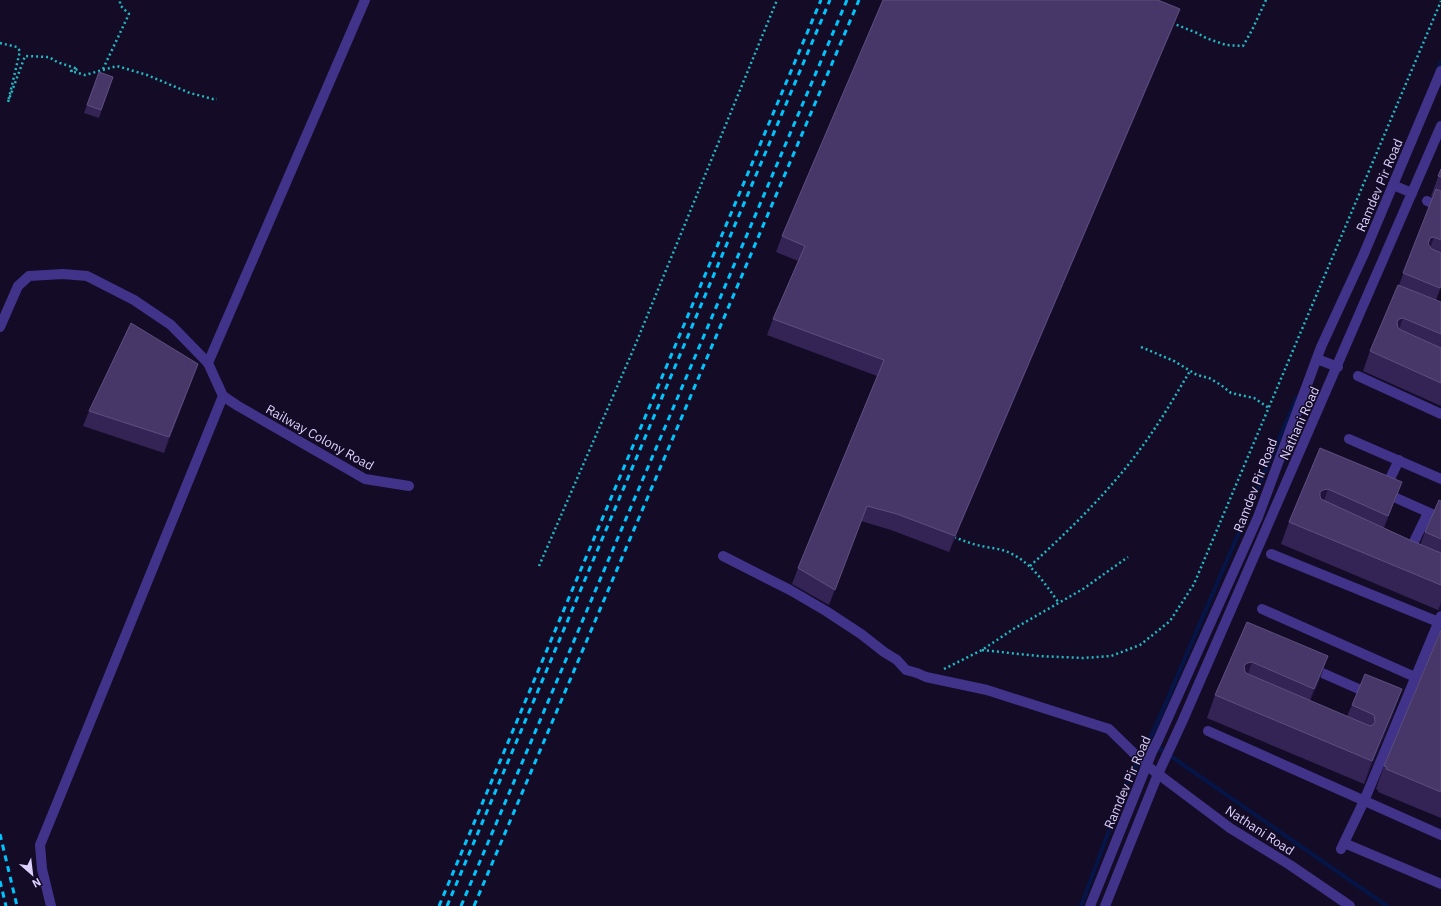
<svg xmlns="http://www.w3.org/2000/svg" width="1441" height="906" viewBox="0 0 1441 906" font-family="'IBM Plex Sans',sans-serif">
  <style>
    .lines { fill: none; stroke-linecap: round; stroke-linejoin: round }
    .stream { stroke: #051547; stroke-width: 4 }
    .path { stroke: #23b8c2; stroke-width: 2.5; stroke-dasharray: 2 3; stroke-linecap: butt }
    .minor { stroke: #41338a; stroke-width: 10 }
    .rail { stroke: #00c4fd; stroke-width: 3; stroke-dasharray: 6 5; stroke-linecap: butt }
    .wall { fill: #342456 }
    .shaded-wall { fill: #1f133b }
    .building { fill: #463768; stroke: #5e4f80 }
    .labels { text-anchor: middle; stroke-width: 3; stroke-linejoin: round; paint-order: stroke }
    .street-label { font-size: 13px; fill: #ddd2ff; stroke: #140c26 }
  </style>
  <rect width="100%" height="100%" fill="#140c26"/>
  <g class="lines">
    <g class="stream">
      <polyline points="1437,71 1441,62"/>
      <polyline points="1156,746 1387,906"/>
      <polyline points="1081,906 1126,785 1149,741 1168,698 1297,397"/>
    </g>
    <g class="path">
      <polyline points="1172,23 1197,33 1206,38 1226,45 1243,46 1252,30 1266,0"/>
      <polyline points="0,43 17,47 20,51 8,102 25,56 49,57 57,62 78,69 71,71 85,75 117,66 147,75 190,93 213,99 217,99"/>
      <polyline points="103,69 129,14 120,5 120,0"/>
      <polyline points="1141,347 1174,361 1197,375 1209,378 1221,385 1231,393 1254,398 1269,408"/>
      <path d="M954 537C962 540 969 543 977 545 988 548 1000 548 1010 553 1032 563 1045 584 1059 603"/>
      <polyline points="539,566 634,348 777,0"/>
      <path d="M1030 566C1075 525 1119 482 1153 431 1166 412 1178 391 1190 371"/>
      <polyline points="982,650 1038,656 1083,658 1111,656 1140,645 1170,621 1194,584 1441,1"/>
      <polyline points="944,669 982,650 1015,628 1083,589 1128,557"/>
    </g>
    <g class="minor">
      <polyline points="1393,185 1412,193"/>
      <polyline points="1427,201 1441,207"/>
      <polyline points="0,327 18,286 29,276 63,274 87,276 134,300 171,325 208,363"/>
      <polyline points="1317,359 1338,367"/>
      <polyline points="1358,376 1441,414"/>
      <polyline points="223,396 238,406 365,479 409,486"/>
      <polyline points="1349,439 1441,479"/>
      <polyline points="1385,489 1399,460"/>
      <polyline points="1385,493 1441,518"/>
      <polyline points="1271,554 1441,623"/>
      <polyline points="1408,554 1428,513"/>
      <polyline points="723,556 790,590 826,611 861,634 884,652 897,660 906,670 917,673 926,677 987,690 1109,729 1146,765 1230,828 1290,865 1350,906"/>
      <polyline points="1262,609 1415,677"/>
      <polyline points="1311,668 1370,694"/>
      <polyline points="1208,731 1441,835"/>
      <polyline points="1344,843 1441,884"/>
      <polyline points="1341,849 1364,801 1441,616"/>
      <polyline points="51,906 42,869 40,845 223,396 208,363 365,0"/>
      <polyline points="1090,906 1152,752 1158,740 1258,517 1321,347 1363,256 1441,71"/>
      <polyline points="1105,906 1158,774 1183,720 1441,126"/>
    </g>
    <g class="rail">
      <polyline points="0,834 17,906"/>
      <polyline points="0,881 6,906"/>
      <polyline points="439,906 821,0"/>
      <polyline points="447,906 830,0"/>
      <polyline points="461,906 847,0"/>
      <polyline points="474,906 859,0"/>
    </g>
  </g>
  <g class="wall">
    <polygon points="1174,25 949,552 891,530 861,521 829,605 792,584 798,568 877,376 767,335 773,319 798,261 776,252 782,236"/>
    <polygon points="99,72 113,77 99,118 84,113"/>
    <polygon points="1441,169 1441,288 1436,300 1441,302 1441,406 1363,371 1370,351 1399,285 1433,197 1431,196"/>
    <polygon points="192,380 164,453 83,426 89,411"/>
    <polygon points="1320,448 1393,505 1384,528 1420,545 1425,532 1441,501 1441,610 1438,610 1281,544 1289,522"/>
    <polygon points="1247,622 1320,679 1310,701 1347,716 1352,705 1394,712 1364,784 1207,718 1215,695"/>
    <polygon points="1441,630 1441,818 1378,792 1378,790 1376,789 1384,766"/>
  </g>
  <g class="shaded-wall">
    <polygon points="1180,9 1174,25 949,552 955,536"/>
    <polygon points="1434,237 1427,257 1421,263 1430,238"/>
    <polygon points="1441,286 1441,288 1433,308 1440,288"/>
    <polygon points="1403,318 1396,338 1397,322 1399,319"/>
    <polygon points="198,364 192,380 164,453 169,437"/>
    <polygon points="1402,482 1393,505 1379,538 1388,516"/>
    <polygon points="1328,489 1320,512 1315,513 1320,492 1323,490"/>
    <polygon points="1441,603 1441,610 1438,610"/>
    <polygon points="1328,656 1320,679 1306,711 1314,689"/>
    <polygon points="1252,662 1244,685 1244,666 1247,663"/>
    <polygon points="1402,689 1394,712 1364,784 1372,761"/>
  </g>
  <g class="building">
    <polygon points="883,0 1158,0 1180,9 955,536 897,514 867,506 835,590 798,568 884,360 773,319 805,246 782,236"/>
    <polygon points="99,72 113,77 101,110 87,105"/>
    <polygon points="1441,169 1441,177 1438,176"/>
    <polygon points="1436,189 1441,191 1441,240 1434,237 1430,238 1428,244 1432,249 1441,253 1441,286 1440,288 1403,273"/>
    <polygon points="1398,285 1441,302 1441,334 1403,318 1399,319 1397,322 1398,328 1401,330 1441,348 1441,383 1370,351"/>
    <polygon points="131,323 198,364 169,437 89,411"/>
    <polygon points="1320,448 1402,482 1388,516 1328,489 1323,490 1320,492 1320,496 1321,499 1412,541 1441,553 1441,585 1289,522"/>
    <polygon points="1439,500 1441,501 1441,539 1425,532"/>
    <polygon points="1247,622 1328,656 1314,689 1252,662 1247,663 1244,666 1245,672 1248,674 1370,726 1373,725 1375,722 1374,715 1352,705 1365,674 1402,689 1372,761 1215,695"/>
    <polygon points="1441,630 1441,792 1386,769 1387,767 1384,766"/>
  </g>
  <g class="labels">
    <g class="street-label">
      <text transform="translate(1379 185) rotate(-67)" y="5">Ramdev Pir Road</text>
      <text transform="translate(1299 423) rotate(-66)" y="5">Nathani Road</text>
      <text transform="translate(320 437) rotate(29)" y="5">Railway Colony Road</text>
      <text transform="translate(1255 485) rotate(-69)" y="5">Ramdev Pir Road</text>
      <text transform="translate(1127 782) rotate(-67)" y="5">Ramdev Pir Road</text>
      <text transform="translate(1260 830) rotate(33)" y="5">Nathani Road</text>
    </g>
  </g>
  <g transform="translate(32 874) rotate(152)" stroke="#140c26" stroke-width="3" paint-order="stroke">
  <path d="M0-3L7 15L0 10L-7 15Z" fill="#ddd2ff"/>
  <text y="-6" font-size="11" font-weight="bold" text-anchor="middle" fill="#ddd2ff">N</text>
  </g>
</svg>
